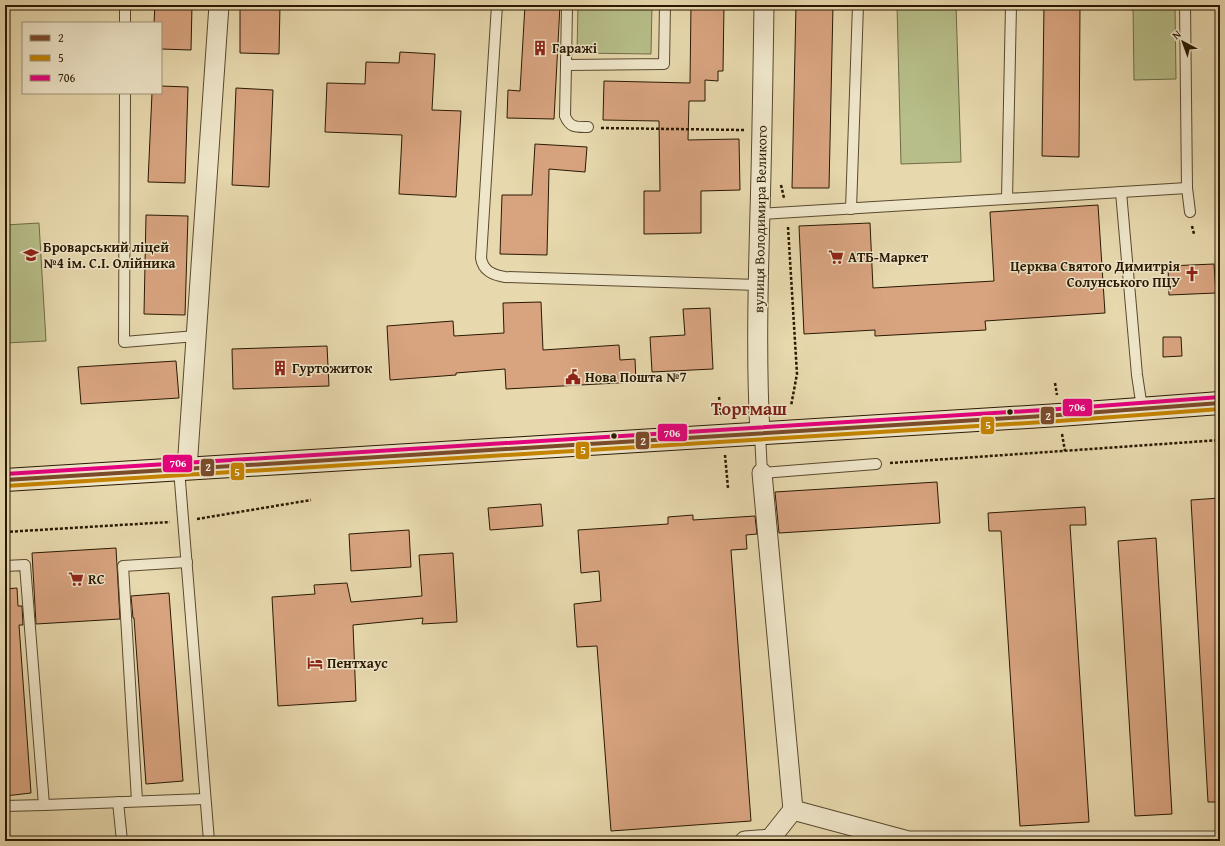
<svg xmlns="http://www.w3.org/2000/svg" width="1225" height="846" viewBox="0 0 1225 846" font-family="'Gentium Book Plus',serif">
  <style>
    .green { fill: #b7be89; stroke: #706c46 }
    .building { fill: #d8a480; stroke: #2a1902 }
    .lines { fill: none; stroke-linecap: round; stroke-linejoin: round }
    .lane-casing { stroke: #59492d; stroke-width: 12 }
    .street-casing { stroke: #59492d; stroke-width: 21 }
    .secondary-casing { stroke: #2a1902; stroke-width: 24 }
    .path { stroke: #2a1902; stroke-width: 2.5; stroke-dasharray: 3 2; stroke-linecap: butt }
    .lane { stroke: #efe6ca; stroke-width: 10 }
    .street { stroke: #efe6ca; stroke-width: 19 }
    .secondary { stroke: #efe6ca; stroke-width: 22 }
    .bus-1-casing { stroke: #efe6ca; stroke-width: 7 }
    .bus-2-casing { stroke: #efe6ca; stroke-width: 7 }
    .bus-3-casing { stroke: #efe6ca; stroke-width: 7 }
    .bus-1 { stroke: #7a4b2a; stroke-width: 4 }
    .bus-2 { stroke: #c48300; stroke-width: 4 }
    .bus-3 { stroke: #e5007d; stroke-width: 4 }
    .bus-dot { fill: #2a1902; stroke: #efe6ca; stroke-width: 1.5 }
    .labels { text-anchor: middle; stroke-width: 3; stroke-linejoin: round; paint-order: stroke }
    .poi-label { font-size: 14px; font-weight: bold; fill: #2a1902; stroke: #efe6ca; text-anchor: start }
    .street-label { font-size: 14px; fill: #2a1902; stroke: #efe6ca }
    .district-label { font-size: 18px; font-weight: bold; fill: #7a1f14; stroke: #efe6ca }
    .line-badge { stroke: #efe6ca; stroke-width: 1.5 }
    .badge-label { font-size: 11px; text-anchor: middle; font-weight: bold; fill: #fff }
  </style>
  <rect width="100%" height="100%" fill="#e7d8ad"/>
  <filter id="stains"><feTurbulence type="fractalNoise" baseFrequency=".005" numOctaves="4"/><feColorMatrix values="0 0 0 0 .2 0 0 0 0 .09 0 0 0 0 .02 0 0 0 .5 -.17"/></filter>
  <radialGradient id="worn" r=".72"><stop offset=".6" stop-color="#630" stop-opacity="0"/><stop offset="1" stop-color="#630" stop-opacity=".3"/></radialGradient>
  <g class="green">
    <polygon points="578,5 652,5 651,54 577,53"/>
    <polygon points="897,5 956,5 961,162 901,164"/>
    <polygon points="1133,5 1175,5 1176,79 1134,80"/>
    <polygon points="39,223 46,341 5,343 5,225"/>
  </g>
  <g class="building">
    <polygon points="155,5 192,5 191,50 161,49 161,23 154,23"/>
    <polygon points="240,5 280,5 279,54 240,53"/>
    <polygon points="525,5 560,5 554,119 507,118 508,90 520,91"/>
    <polygon points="691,5 724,5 723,71 718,71 718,81 705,80 705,101 689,101 688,140 739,139 740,190 701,191 701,233 644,234 644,191 660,191 659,121 603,120 604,81 690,83"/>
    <polygon points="796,5 833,5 829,188 792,188"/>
    <polygon points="1044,5 1080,5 1079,157 1042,156"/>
    <polygon points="400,52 435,54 432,110 461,111 456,197 399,194 402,135 325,132 327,83 365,84 366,62 399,63"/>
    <polygon points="161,86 188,87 185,183 148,182 152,93 161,93"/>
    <polygon points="236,88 273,90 269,187 232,185"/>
    <polygon points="535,144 587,147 585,172 549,169 547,255 500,254 502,195 532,195"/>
    <polygon points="1098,205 1105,313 985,321 986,330 875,336 875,330 804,334 799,226 870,223 873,288 994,281 990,212"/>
    <polygon points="146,215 188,216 185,315 144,314"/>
    <polygon points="1214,264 1216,293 1169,295 1168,266"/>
    <polygon points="541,302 543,350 619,345 620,360 635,359 636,382 506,389 505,369 456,373 456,375 390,380 387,326 453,321 454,336 504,333 503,303"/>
    <polygon points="710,308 713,369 652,372 650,337 685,335 683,309"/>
    <polygon points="1163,337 1181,337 1182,356 1163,357"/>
    <polygon points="327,346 329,386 233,389 232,349"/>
    <polygon points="176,361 179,398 81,404 78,367"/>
    <polygon points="937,482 940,523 779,533 775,492"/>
    <polygon points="1220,498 1220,802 1208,802 1191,500"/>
    <polygon points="541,504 543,526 490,530 488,508"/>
    <polygon points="1085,507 1086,525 1070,525 1089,822 1020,826 1001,531 989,531 988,513"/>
    <polygon points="693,515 693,520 755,516 757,534 746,535 747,549 731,550 751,821 611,831 597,646 577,647 574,604 601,601 599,571 581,573 578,530 668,524 668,517"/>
    <polygon points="409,530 411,567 351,571 349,534"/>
    <polygon points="1156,538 1172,814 1135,816 1118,541"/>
    <polygon points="116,548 120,619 36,624 32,553"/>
    <polygon points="453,553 457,622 422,624 423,618 353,625 356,701 278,706 272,597 315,594 314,585 347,583 351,602 422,596 419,555"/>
    <polygon points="17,588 18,606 22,606 23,625 19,625 31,793 5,796 5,589"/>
    <polygon points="169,593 183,781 146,784 134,618 133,618 131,596"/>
  </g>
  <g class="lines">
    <g class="lane-casing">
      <g id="lane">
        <path d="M497 5 481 258C483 271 493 275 505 277L758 285"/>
        <polyline points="567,5 566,65 664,64 665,5"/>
        <polyline points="1185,5 1187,188 1190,212"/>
        <polyline points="125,23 125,5"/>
        <path d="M566 65 565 116C570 128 576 127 588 127"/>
        <polyline points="125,93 124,342 196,336"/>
        <polyline points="1121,192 1137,375 1142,408"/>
        <polyline points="1007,199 1011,5"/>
        <polyline points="851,209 858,5"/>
        <polyline points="760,214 1187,188"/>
        <polyline points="760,434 762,473 876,464"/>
        <polyline points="179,469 209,841"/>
        <polyline points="5,566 25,565 44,805 5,806"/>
        <polyline points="137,801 123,566 187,562"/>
        <polyline points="118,802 122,841"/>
        <polyline points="44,805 205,799"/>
      </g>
    </g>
    <g class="street-casing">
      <g id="street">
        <path d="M760 434C756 360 758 286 760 212 762 143 763 74 764 5"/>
        <polyline points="187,469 219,5"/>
        <polyline points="762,473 793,810 908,841 1220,841"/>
        <polyline points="745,841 770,839 793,810"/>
      </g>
    </g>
    <g class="secondary-casing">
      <polyline id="secondary" points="5,480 1059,415 1220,403"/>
    </g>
    <g class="path">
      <polyline points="601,128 744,130"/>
      <polyline points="781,185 784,198"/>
      <polyline points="1192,226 1194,234"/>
      <polyline points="788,227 797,374 791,406"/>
      <polyline points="1055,383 1057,395"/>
      <polyline points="719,397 721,416"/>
      <polyline points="1062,434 1065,451"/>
      <polyline points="725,455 728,488"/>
      <polyline points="890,463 1220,440"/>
      <polyline points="197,519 311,500"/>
      <polyline points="5,532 170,522"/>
    </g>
    <use href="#lane" class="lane"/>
    <use href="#street" class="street"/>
    <use href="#secondary" class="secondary"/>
    <g class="bus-1-casing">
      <polyline id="bus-1" points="5,480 1059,415 1220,403"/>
    </g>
    <g class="bus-2-casing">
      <polyline id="bus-2" points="5,486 1059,421 1220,409"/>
    </g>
    <g class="bus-3-casing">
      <polyline id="bus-3" points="5,474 1059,409 1220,397"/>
    </g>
    <use href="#bus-1" class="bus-1"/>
    <use href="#bus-2" class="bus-2"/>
    <use href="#bus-3" class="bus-3"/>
  </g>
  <defs>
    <g id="building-bare" transform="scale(1.2)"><path d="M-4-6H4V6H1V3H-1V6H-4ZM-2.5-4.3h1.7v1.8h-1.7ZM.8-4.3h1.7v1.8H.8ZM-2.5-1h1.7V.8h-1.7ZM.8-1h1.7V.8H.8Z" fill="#8f2418" stroke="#efe6ca" stroke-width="2.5" paint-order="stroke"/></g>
    <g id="school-bare" transform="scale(1.2)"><path d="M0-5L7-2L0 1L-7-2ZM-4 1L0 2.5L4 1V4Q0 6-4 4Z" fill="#8f2418" stroke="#efe6ca" stroke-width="2.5" paint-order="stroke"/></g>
    <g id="supermarket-bare" transform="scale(1.2)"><path d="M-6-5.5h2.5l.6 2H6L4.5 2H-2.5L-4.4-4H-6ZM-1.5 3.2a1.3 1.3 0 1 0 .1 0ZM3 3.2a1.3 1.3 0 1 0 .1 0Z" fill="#8f2418" stroke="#efe6ca" stroke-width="2.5" paint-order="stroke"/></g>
    <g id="church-bare" transform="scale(1.2)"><path d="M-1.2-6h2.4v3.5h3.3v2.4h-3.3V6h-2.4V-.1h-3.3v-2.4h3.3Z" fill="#8f2418" stroke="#efe6ca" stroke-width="2.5" paint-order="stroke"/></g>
    <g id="civic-bare" transform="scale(1.2)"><path d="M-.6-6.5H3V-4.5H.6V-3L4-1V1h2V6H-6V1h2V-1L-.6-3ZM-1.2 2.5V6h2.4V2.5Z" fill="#8f2418" stroke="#efe6ca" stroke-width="2.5" paint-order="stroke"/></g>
    <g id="hotel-bare" transform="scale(1.2)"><path d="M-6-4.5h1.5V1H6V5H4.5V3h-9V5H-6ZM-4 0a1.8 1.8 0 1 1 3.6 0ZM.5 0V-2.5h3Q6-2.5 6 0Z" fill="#8f2418" stroke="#efe6ca" stroke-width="2.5" paint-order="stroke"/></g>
  </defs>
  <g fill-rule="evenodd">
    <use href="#building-bare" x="540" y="48"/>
    <use href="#school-bare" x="31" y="255"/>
    <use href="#supermarket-bare" x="836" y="257"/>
    <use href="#church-bare" x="1192" y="274"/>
    <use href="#building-bare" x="280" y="368"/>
    <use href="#civic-bare" x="573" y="377"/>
    <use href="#supermarket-bare" x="76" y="579"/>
    <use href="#hotel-bare" x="315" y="663"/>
  </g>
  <g class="bus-dot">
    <circle cx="1010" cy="412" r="3.5"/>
    <circle cx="614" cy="436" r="3.5"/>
  </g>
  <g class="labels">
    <g class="poi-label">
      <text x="552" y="53">Гаражі</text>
      <text x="43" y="252">Броварський ліцей<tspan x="43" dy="16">№4 ім. С.І. Олійника</tspan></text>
      <text x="848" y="262">АТБ-Маркет</text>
      <text x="1180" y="271" text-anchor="end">Церква Святого Димитрія<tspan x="1180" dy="16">Солунського ПЦУ</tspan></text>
      <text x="292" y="373">Гуртожиток</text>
      <text x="585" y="382">Нова Пошта №7</text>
      <text x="88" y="584">RC</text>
      <text x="327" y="668">Пентхаус</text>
    </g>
    <g class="street-label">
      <text transform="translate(760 219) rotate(-89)" y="5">вулиця Володимира Великого</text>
    </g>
    <g class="district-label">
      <text x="749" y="415">Торгмаш</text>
    </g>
  </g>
  <g class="line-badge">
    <rect x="1062" y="398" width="31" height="19" rx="4" fill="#e5007d"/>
    <rect x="1040" y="406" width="15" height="19" rx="4" fill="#7a4b2a"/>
    <rect x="980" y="416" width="15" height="19" rx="4" fill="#c48300"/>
    <rect x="657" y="423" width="31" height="19" rx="4" fill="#e5007d"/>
    <rect x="635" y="431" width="15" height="19" rx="4" fill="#7a4b2a"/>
    <rect x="575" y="441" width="15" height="19" rx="4" fill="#c48300"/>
    <rect x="162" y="454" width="31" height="19" rx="4" fill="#e5007d"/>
    <rect x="200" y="458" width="15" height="19" rx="4" fill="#7a4b2a"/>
    <rect x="230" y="462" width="15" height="19" rx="4" fill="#c48300"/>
  </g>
  <g class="badge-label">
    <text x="1077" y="411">706</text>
    <text x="1048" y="420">2</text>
    <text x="988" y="429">5</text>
    <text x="672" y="437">706</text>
    <text x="643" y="445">2</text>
    <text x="583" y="454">5</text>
    <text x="178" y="467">706</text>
    <text x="208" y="471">2</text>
    <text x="237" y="476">5</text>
  </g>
  <rect width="1225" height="846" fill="none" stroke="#e7d8ad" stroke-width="20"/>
  <rect x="6" y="6" width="1213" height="834" fill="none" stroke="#2a1902" stroke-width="2"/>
  <rect x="10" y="10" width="1205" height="826" fill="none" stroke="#2a1902"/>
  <rect x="22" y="22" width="140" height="72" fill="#efe6ca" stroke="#a0947a"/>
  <rect x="30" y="35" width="20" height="6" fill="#7a4b2a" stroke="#a0947a"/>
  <text x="58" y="42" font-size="12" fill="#2a1902">2</text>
  <rect x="30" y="55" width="20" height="6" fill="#c48300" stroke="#a0947a"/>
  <text x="58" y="62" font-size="12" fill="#2a1902">5</text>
  <rect x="30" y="75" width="20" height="6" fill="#e5007d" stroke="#a0947a"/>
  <text x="58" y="82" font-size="12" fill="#2a1902">706</text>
  <g transform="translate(1183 42) rotate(319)" stroke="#efe6ca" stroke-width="3" paint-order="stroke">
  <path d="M0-3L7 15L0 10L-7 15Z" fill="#2a1902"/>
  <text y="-6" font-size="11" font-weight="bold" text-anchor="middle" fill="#2a1902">N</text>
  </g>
  <rect width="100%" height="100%" filter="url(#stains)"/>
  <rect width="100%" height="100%" fill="url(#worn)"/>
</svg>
